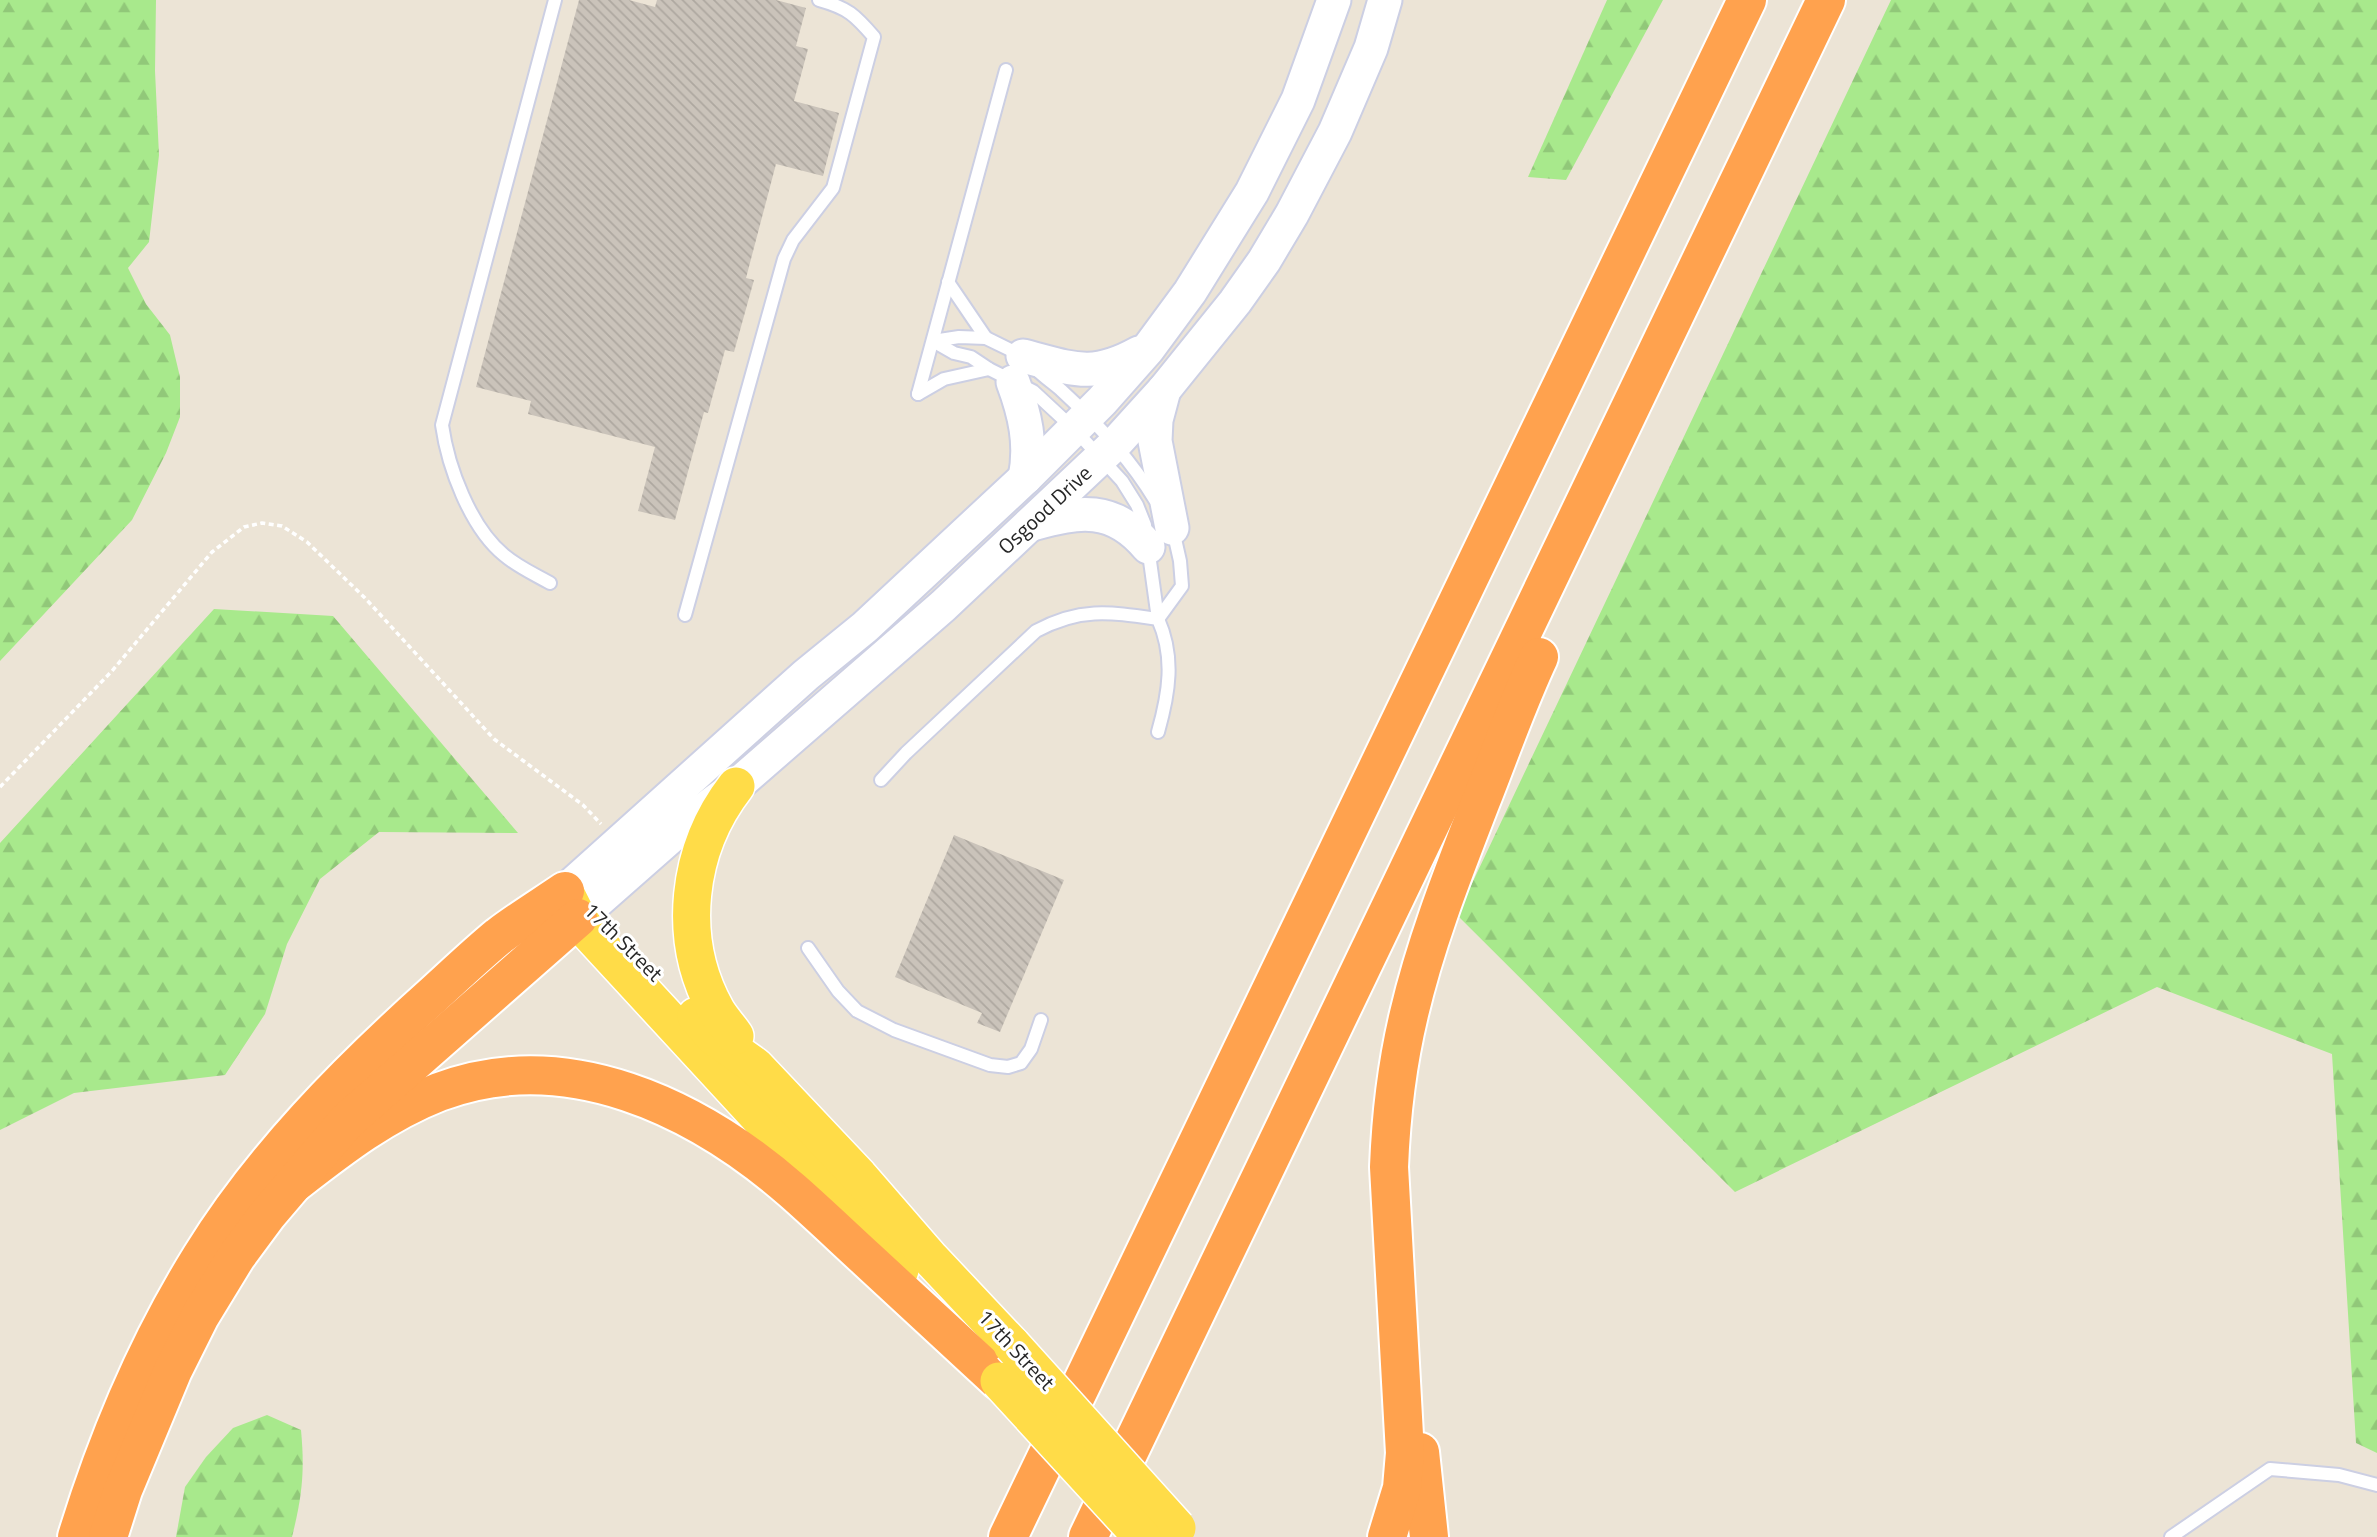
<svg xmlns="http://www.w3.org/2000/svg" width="2377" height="1537" viewBox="0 0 2377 1537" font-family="'Titillium Web',sans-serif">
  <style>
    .forest { fill: url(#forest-firs) }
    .building { fill: url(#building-back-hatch) }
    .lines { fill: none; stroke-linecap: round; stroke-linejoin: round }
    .lane-casing { stroke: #cccfe3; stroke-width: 16 }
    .secondary-casing { stroke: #cccfe3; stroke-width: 37 }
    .primary-casing { stroke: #fff; stroke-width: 40 }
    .highway-casing { stroke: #fff; stroke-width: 42 }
    .path { stroke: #fff; stroke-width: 3.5; stroke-dasharray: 5 3.5; stroke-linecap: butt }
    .lane { stroke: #fff; stroke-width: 12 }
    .secondary { stroke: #fff; stroke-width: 33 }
    .primary { stroke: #ffdc48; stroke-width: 37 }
    .highway { stroke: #ffa24e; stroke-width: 38 }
    .primary-bridge-casing { stroke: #fff; stroke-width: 40; stroke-linecap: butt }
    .primary-bridge { stroke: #ffdc48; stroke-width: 37 }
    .labels { text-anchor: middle; stroke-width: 6; stroke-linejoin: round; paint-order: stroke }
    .street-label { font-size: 21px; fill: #272727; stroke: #fff }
  </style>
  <defs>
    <pattern id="forest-firs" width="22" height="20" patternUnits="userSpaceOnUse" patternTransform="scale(1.75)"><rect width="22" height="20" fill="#a8e98c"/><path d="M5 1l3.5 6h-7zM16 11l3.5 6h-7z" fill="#91c879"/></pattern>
    <pattern id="building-back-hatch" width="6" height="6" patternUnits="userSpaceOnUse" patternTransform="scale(1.75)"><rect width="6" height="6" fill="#cac3ba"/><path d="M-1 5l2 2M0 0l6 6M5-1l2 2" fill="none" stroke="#aea8a0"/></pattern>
  </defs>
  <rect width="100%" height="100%" fill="#ece4d6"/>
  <g class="forest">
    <polygon points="0,0 156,0 155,71 159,155 149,242 128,268 146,304 170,335 180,377 180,417 166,453 132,520 0,661"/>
    <polygon points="1607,0 1663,0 1566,180 1528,177"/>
    <polygon points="1891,0 2377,0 2377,1453 2356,1443 2332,1054 2157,987 1735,1192 1457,915"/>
    <polygon points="214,609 333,616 518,833 379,832 320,879 287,944 265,1014 225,1075 74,1093 0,1130 0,843"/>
    <path d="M267 1415 301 1430C305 1472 302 1496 292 1537H176L185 1487 206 1457 233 1428Z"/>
  </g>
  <g class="building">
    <polygon points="579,0 629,0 655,7 657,0 776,0 806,8 796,46 808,49 794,101 839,113 823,176 776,164 746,278 754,280 734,352 725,350 708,413 704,412 675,520 638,511 655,447 528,414 531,401 476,387"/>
    <polygon points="954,835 1064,880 1000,1032 977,1023 982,1013 895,977"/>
  </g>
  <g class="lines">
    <g class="lane-casing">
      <g id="lane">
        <polyline points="948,282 986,338"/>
        <polyline points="933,341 959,337 986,338 1023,356"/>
        <polyline points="933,341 954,353 971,357 989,369 1033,391 1074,429 1122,481 1137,505 1145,525 1158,619"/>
        <path d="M1036 369C1044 377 1053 383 1061 390 1097 423 1130 458 1155 500"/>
        <polyline points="918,394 1006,70"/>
        <polyline points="918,394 944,379 989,369"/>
        <path d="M550 583C534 574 518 567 504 555 470 527 448 467 442 425L555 0"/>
        <path d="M685 615 784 259 793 240 833 188 874 37C855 15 848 8 819 0"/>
        <polyline points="1158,619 1182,586 1180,561 1173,530"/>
        <path d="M881 780 906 753 1036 631C1080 607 1110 612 1158 619 1175 657 1169 693 1158 732"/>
        <polyline points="808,948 838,991 857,1011 894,1030 990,1065 1008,1067 1021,1063 1031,1049 1041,1020"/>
        <polyline points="2171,1537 2270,1469 2339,1475 2377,1485"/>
      </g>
    </g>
    <g class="secondary-casing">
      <g id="secondary">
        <path d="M1023 356C1073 369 1092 379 1139 353"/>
        <path d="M1013 382C1025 414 1032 444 1025 478"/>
        <polyline points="1164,390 1156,420 1155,441 1172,528"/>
        <path d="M1032 524C1079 511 1113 505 1148 547"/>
        <polyline points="565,891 806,675 865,627 1025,478 1102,401 1148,349 1190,292 1252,192 1298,100 1334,0"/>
        <polyline points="578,918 686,823 736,786 943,606 1115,444 1164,390 1235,302 1264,261 1292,214 1335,132 1371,48 1385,0"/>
      </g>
    </g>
    <g class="primary-casing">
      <g id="primary">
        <polyline points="565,892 578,918 589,933 900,1270"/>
        <polyline points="696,1016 714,1037 755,1066 859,1176 931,1259 1012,1345"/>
        <path d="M735 1036C729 1027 721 1019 716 1010 676 938 687 849 736 786"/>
      </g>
    </g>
    <g class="highway-casing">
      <g id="highway">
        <path d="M296 1182C341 1147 385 1113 439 1092 566 1044 697 1107 793 1191 818 1213 842 1236 867 1259 911 1300 955 1340 999 1381"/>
        <polyline points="1420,1452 1429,1537"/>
        <path d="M77 1537C107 1439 147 1344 201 1257 262 1158 346 1073 432 996 454 976 476 955 499 936 520 920 543 906 565 891"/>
        <polyline points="108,1537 123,1490 173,1370 200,1316 236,1257 267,1215 347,1121 578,918"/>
        <path d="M1008 1537C1252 1024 1503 514 1747 0"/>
        <polyline points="1088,1537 1826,0"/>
        <path d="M1387 1537 1402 1488 1405 1453 1389 1167C1391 1116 1397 1064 1409 1014 1426 941 1454 871 1481 801 1500 753 1517 704 1539 657"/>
      </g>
    </g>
    <polyline class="path" points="0,787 112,671 212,552 244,527 262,523 282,526 307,542 365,598 494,739 583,805 601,824"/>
    <use href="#lane" class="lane"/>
    <use href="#secondary" class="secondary"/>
    <use href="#primary" class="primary"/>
    <use href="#highway" class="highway"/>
    <g class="primary-bridge-casing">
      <g id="primary-bridge">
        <polyline points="1012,1345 1177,1528"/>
        <polyline points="999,1381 1142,1537"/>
      </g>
    </g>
    <use href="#primary-bridge" class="primary-bridge"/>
  </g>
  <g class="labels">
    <g class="street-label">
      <text transform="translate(1045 510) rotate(-43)" y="7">Osgood Drive</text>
      <text transform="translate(623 942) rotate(45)" y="7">17th Street</text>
      <text transform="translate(1016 1350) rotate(47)" y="7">17th Street</text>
    </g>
  </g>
</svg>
